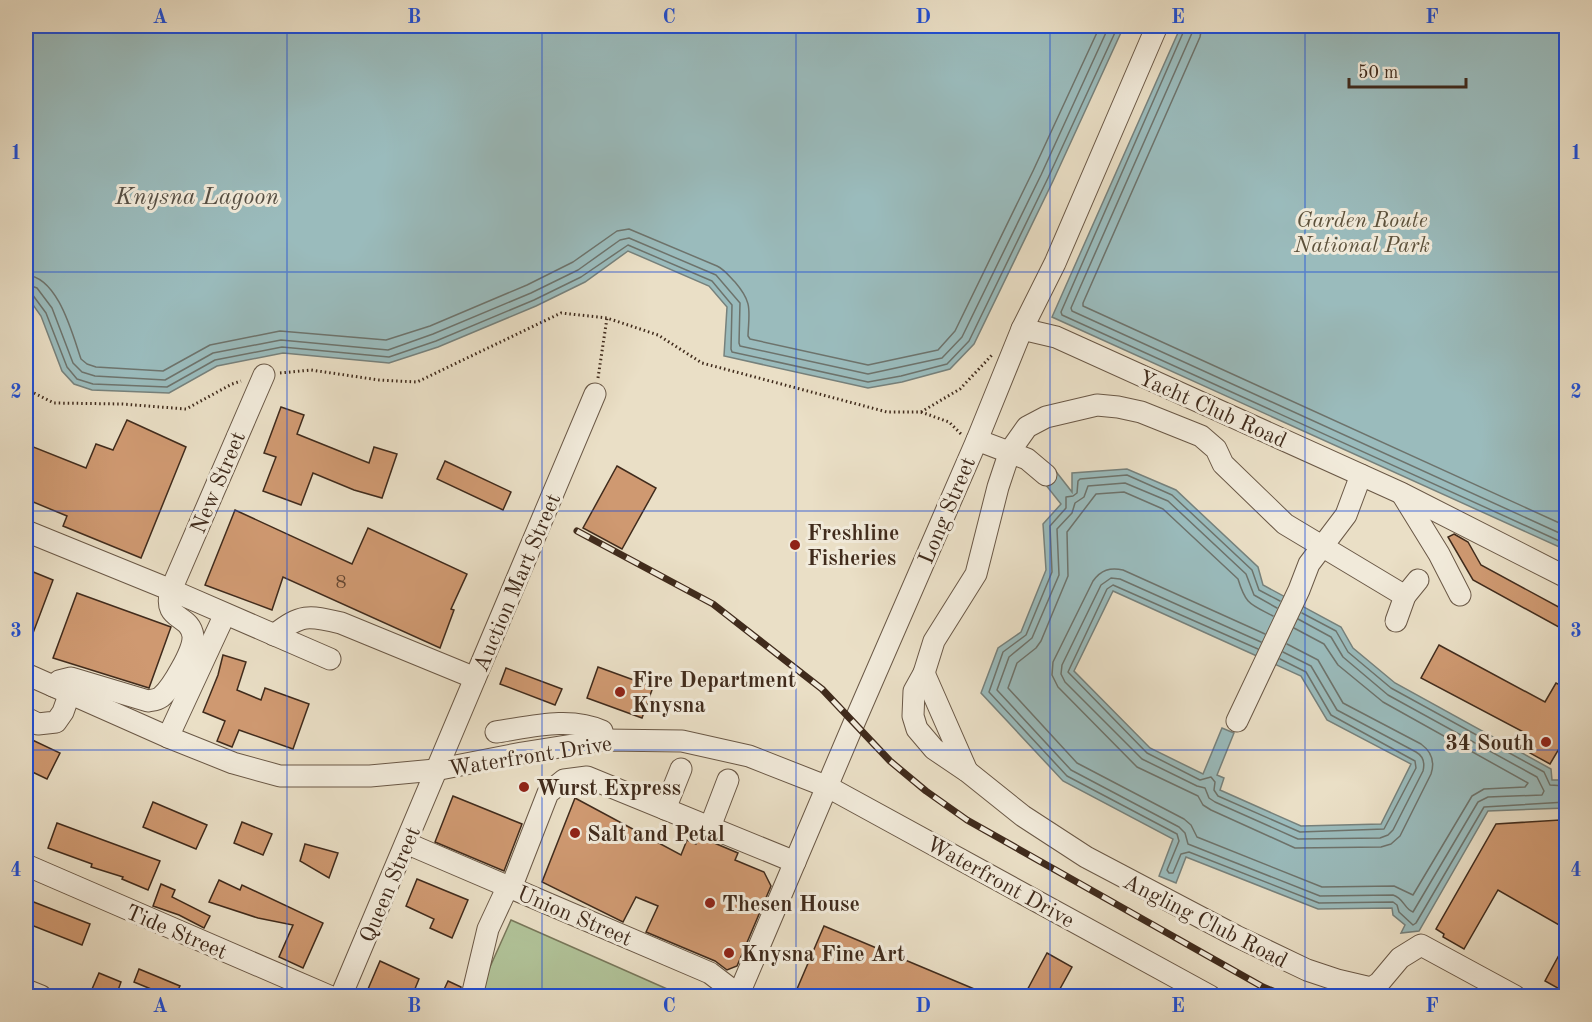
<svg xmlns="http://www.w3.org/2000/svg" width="1592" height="1022" viewBox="0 0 1592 1022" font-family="'Old Standard TT',serif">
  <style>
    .green { fill: #b1c399; stroke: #78775a; stroke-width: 1.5 }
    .water { fill: #9abbbc; stroke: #76817c; stroke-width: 1.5; fill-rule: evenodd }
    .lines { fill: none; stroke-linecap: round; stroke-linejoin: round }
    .shore { stroke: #6d736c; stroke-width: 1.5 }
    .building { fill: #cf9971; stroke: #402b1c; stroke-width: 1.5 }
    .minor-casing { stroke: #6a5846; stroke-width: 23 }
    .path { stroke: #402b1c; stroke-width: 3; stroke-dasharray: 1.5 3; stroke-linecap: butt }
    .minor { stroke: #f1eada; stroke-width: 21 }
    .rail-casing { stroke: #402b1c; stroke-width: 7 }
    .rail { stroke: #f1eada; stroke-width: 4.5; stroke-dasharray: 14; stroke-linecap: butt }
    .grid { fill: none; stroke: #1d4ed8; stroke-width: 1.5; stroke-opacity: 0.55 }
    .poi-dot { fill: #8f2418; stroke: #f1eada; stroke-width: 2 }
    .labels { text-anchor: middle; stroke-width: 6; stroke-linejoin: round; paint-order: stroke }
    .number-label { font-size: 20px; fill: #644631 }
    .park-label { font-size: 22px; font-style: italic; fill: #5c513b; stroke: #f1eada }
    .street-label { font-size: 22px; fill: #402b1c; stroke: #f1eada }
    .poi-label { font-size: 22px; font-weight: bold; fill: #402b1c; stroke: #f1eada; text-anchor: start }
    .water-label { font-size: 24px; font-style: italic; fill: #564f44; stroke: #f1eada }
    .neatline { fill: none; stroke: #1d4ed8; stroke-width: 2 }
    .grid-label { font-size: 20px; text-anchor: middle; font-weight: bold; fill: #1d4ed8 }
  </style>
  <rect width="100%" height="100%" fill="#eadfc6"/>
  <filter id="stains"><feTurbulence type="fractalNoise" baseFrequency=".00333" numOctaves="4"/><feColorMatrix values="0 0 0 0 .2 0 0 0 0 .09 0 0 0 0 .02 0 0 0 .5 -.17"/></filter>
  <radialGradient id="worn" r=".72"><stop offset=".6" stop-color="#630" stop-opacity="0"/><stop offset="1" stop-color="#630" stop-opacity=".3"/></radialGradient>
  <polygon class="green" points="511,920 683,996 477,996"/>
  <g class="water">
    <polygon points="26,26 1124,26 1053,181 974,344 950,369 902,382 868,388 724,356 727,307 709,286 628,251 585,282 536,306 438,347 389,363 283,353 217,366 169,393 92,390 74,384 62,371 41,316 26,295"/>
    <polygon points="1181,26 1566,26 1566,550 1052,317"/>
    <path d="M1054 469 1072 492V473L1127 469 1176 490 1258 567 1263 585 1341 627 1353 648 1395 683 1551 769 1552 780H1566V808L1488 811 1419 931 1401 933 1405 925 1393 915 1392 908 1318 909 1186 857 1176 883 1159 876 1173 839 1063 781 981 693 998 648 1021 632 1046 570 1043 524 1061 504 1041 479ZM1113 591 1301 676 1327 720 1411 764 1381 824 1301 826 1220 790 1224 778 1217 775 1234 733 1222 728 1203 774 1150 748 1074 671Z"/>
  </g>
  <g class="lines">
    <g class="shore">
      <polyline points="1186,26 1061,312 1062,315 1566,544"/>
      <polyline points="1193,26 1192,33 1071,308 1072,311 1566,536"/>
      <polyline points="1202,26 1200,37 1083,303 1083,306 1566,526"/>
      <path d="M26 275C58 277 72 333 81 359L87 364 96 367 163 371 210 345 280 331 386 340 430 326 527 285 573 262 617 231 629 229 717 266C725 270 729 276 735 282 753 303 749 310 748 336L750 339 868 365 938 350 955 331 1033 171 1100 26"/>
      <polyline points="26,284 37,288 52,308 73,363 82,372 95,376 165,380 213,353 281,340 388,350 433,334 531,293 578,270 620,240 629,238 716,275 740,303 739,343 740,346 868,374 942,358 962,337 1041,175 1109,26"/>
      <polyline points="26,292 32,294 46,313 67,367 77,379 93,384 167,387 215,360 282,347 389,357 436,341 534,300 581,277 628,245 712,281 732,305 731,349 732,352 868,382 901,376 947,364 969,341 1048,178 1118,26"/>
      <polyline points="1280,601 1259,590 1252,570 1172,495 1127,475 1080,479 1078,481 1077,493 1073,496 1066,497 1066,508 1050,526 1052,572 1026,635 1003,652 989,692 1067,776 1177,834 1179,841 1167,870 1169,873 1173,873 1181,854 1189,852 1319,903 1393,902 1397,905 1399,912 1413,925 1416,923 1484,807 1566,802"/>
      <path d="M1277 608 1254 595 1246 574 1168 501 1125 483 1088 486 1084 497 1075 503 1072 513 1057 529 1059 575 1032 638 1009 657 997 690 1071 770 1179 827 1185 833 1188 844 1320 896 1393 895C1404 898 1404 909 1413 912L1478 802 1488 797 1542 795 1544 791 1537 777 1388 695 1343 657 1331 637 1298 619"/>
      <polyline points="1302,613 1336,631 1348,652 1391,688 1544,772 1550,785 1566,786"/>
      <path d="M1273 616C1250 604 1246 605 1238 579L1163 509 1124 492 1096 494 1067 532 1068 576 1041 641 1036 648 1017 663 1008 688 1077 763 1184 819 1191 825 1197 837 1322 887 1394 886 1413 895 1472 796 1484 789 1525 787 1528 783 1383 702 1338 665 1324 644 1294 628"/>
      <path d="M1265 634 1123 570C1110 567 1101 570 1093 581L1053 662 1052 675 1058 687 1137 767 1198 796 1203 805 1211 810 1295 848 1381 847 1391 844 1400 836 1431 774C1435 762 1432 752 1421 744L1343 703 1318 660 1287 644"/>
      <path d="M1261 642 1120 579 1111 578 1101 585 1062 665 1061 674 1065 682 1142 759 1197 786 1205 788 1209 798 1215 802 1298 839 1380 838 1388 835 1393 830 1423 771C1425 763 1423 756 1416 752L1337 710 1311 666 1283 652"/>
      <polyline points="1258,649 1113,585 1107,589 1068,672 1147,753 1200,780 1211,777 1215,782 1214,790 1218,796 1300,832 1384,829 1416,768 1415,761 1331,715 1306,672 1280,659"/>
    </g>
  </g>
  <g class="building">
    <polygon points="281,407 304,415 297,434 369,463 374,447 397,454 382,498 354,490 313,473 301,505 263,491 276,457 264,453"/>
    <polygon points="127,420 186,447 141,558 63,526 67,516 26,499 26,444 86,468 96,444 113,450"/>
    <polygon points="445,461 511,492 503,510 437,479"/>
    <polygon points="617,466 656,488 622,549 583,528"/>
    <polygon points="235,510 352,564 368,528 467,574 451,609 454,610 440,648 283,577 272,610 205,585"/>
    <polygon points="1454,534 1468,542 1481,565 1566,611 1566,631 1473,580 1448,537"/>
    <polygon points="26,569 53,580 27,649 26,649"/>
    <polygon points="77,593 171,627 149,688 53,658"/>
    <polygon points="1439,645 1545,702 1556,683 1566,688 1566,737 1550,764 1519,747 1527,734 1421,678"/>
    <polygon points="223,655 246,662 237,690 261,700 265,688 309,704 293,749 239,730 232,747 217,741 225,721 203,712 218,675"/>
    <polygon points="598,667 653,687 642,718 587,698"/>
    <polygon points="506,668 562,689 555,705 500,684"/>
    <polygon points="26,737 60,753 47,779 26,769"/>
    <polygon points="453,796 522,824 504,871 435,842"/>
    <polygon points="575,798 681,855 687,840 696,844 700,837 738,853 735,860 764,872 771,886 737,966 727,970 715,961 646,932 658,906 636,897 623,922 542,882"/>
    <polygon points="153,802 207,825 196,849 143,827"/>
    <polygon points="1560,820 1562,855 1566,855 1566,929 1498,890 1464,949 1443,937 1444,934 1436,929 1496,824"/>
    <polygon points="242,822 272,834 263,855 234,843"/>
    <polygon points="57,823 160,861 148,890 122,879 123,877 91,867 92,864 48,848"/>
    <polygon points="305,844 338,853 329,878 300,861"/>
    <polygon points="417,879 468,900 452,938 430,928 434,919 406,906"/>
    <polygon points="219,880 240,890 242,885 323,923 303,968 279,957 293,925 258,918 209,902"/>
    <polygon points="161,884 175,890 172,897 210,916 204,928 179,915 153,906"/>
    <polygon points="26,899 90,924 82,945 26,923"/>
    <polygon points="824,926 991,996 794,996"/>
    <polygon points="1566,942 1566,984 1563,991 1545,981"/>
    <polygon points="1047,953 1072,967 1056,996 1024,996"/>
    <polygon points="380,961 419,979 412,996 384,996 368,989"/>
    <polygon points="139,969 180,986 175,996 168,996 134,982"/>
    <polygon points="99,973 121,982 116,996 89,996"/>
    <polygon points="448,981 461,987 460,996 441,996"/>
  </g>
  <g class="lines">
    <g class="minor-casing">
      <g id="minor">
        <polyline points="1022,329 1056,337 1401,493 1566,577"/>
        <polyline points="977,440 1027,459 1046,475"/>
        <polyline points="1402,494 1439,554 1460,595"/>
        <polyline points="26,531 171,590 330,659"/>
        <polyline points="1405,596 1285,524 1223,464 1216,449 1201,436 1141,412 1118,407 1097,405 1046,417 1027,427 1010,451 998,487 976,574 934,641 924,673 914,691 913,716 917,729 934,749 968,772 1023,816 1086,857 1236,936 1307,970 1337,980 1371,988 1379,983 1400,958 1421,945 1515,996"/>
        <polyline points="1396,621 1405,596 1418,580"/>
        <path d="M274 635C301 614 308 615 341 623L475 678"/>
        <polyline points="924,673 967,771"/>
        <polyline points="26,674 168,737 233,763 280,776 370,776 435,770 522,753 604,740 682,741 749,756 828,787 1210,996"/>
        <path d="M53 686 59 681 71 678 148 701C153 700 157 700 161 697 172 688 194 650 193 636 190 613 162 622 171 590L264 375"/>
        <polyline points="26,718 38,724 56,722 63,712 69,695"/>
        <polyline points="1237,721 1299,590 1309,564 1346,515 1361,475"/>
        <path d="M496 732C530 727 570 716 602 731L604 740"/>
        <polyline points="168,737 225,614"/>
        <polyline points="665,809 681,769"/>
        <polyline points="710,827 728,780"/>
        <polyline points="406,843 710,973 740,996"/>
        <polyline points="26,865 329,996"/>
        <polyline points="511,888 548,793 564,780 587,777 795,862"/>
        <polyline points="26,990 41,996"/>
        <polyline points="341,996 595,394"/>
        <polyline points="472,996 488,929 508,886"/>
        <polyline points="738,996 854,723 977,440 1022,329 1055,263 1157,26"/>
      </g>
    </g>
    <g class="path">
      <polyline points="280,373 311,370 379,380 417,382 561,313 607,318 658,335 702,363 887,412 921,412 960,389 992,355"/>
      <polyline points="598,378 607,318"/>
      <polyline points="26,389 54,403 122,404 186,409 232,384 241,381"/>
      <polyline points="921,412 949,422 961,434"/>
      <polyline points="1561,658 1566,662"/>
    </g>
    <use href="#minor" class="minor"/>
    <g class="rail-casing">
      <polyline id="rail" points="577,531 713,604 822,689 890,761 926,791 967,820 1263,987 1285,996"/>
    </g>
    <use href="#rail" class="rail"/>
  </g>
  <path class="grid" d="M287 26V996M542 26V996M796 26V996M1050 26V996M1305 26V996M26 272H1566M26 511H1566M26 750H1566"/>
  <g class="poi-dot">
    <circle cx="795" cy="545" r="6"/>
    <circle cx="620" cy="692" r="6"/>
    <circle cx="1546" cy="742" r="6"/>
    <circle cx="524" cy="787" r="6"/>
    <circle cx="575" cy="833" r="6"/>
    <circle cx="710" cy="903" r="6"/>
    <circle cx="729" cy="953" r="6"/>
  </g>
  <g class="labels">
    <g class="number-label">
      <text x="341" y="588">8</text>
    </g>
    <g class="park-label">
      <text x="1362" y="227">Garden Route<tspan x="1362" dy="25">National Park</tspan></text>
    </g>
    <g class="street-label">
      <text transform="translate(1213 408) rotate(24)" y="8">Yacht Club Road</text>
      <text transform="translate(217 482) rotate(-67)" y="8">New Street</text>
      <text transform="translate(946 510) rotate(-67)" y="8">Long Street</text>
      <text transform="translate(516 582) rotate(-67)" y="8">Auction Mart Street</text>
      <text transform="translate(530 755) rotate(-9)" y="8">Waterfront Drive</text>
      <text transform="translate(1001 881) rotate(29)" y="8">Waterfront Drive</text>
      <text transform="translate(389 884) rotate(-67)" y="8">Queen Street</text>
      <text transform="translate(575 915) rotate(23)" y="8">Union Street</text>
      <text transform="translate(1206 920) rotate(27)" y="8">Angling Club Road</text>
      <text transform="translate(177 931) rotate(23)" y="8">Tide Street</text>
    </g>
    <g class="poi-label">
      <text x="807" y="540">Freshline<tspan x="807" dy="25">Fisheries</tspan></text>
      <text x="632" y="687">Fire Department<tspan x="632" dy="25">Knysna</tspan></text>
      <text x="1534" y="750" text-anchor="end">34 South</text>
      <text x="536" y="795">Wurst Express</text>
      <text x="587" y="841">Salt and Petal</text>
      <text x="722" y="911">Thesen House</text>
      <text x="741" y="961">Knysna Fine Art</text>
    </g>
    <g class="water-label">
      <text x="197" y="204">Knysna Lagoon</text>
    </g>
  </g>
  <rect width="1592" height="1022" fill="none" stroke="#eadfc6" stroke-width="66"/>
  <path d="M1349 78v9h117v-9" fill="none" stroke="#402b1c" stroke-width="3"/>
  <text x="1358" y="78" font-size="18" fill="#402b1c" stroke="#f1eada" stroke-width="4.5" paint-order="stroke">50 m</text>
  <rect x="33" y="33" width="1526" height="956" class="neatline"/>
  <g class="grid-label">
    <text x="160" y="23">A</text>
    <text x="414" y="23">B</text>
    <text x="669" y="23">C</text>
    <text x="923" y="23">D</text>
    <text x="1178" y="23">E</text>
    <text x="1432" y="23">F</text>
    <text x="16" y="159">1</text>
    <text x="1576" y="159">1</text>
    <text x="16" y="398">2</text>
    <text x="1576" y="398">2</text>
    <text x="16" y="637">3</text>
    <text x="1576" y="637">3</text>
    <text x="16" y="876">4</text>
    <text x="1576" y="876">4</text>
    <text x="160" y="1012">A</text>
    <text x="414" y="1012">B</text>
    <text x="669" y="1012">C</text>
    <text x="923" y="1012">D</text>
    <text x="1178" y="1012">E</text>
    <text x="1432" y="1012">F</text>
  </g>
  <rect width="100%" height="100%" filter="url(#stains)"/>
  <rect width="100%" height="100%" fill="url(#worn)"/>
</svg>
